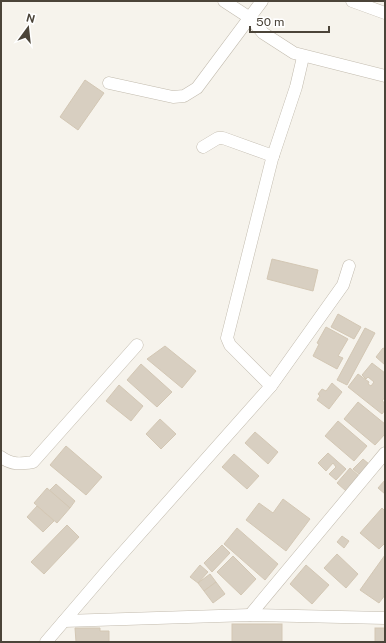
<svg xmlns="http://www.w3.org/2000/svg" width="386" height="643" viewBox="0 0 386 643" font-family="'Public Sans',sans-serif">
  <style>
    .building { fill: #d8cfc1; stroke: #d3c7b4 }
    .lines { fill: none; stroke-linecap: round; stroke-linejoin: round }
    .minor-casing { stroke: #c2bbae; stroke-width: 13 }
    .minor { stroke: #fff; stroke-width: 12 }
  </style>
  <rect width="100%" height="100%" fill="#f6f3ec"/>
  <g class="building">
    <polygon points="85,80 104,93 78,130 60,117"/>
    <polygon points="272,259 318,270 313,291 267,279"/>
    <polygon points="338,314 361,327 354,339 331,327"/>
    <polygon points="326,327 348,339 338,356 343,358 337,369 313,356 319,344 317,343"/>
    <polygon points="365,328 375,333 347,385 337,380"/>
    <polygon points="165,346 196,371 182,388 147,359"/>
    <polygon points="383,348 385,349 385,365 376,357"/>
    <polygon points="372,363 385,373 385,397 382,401 385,403 385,410 382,414 348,387 358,374 369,382 368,384 371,386 374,382 368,377 366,379 362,375"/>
    <polygon points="141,364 172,392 157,407 127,380"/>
    <polygon points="332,383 342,392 329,409 317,400 320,396 318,394 322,389 326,391"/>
    <polygon points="119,385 143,406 131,421 106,401"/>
    <polygon points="358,402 385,424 385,434 375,445 344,419"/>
    <polygon points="160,419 176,434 161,449 146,434"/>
    <polygon points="338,421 367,446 354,461 325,436"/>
    <polygon points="255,432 278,452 268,464 245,443"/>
    <polygon points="66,446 102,477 86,495 50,465"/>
    <polygon points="328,453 346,469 336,480 329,474 336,467 333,463 326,471 318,463"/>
    <polygon points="234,454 259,476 247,489 222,467"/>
    <polygon points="363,459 369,464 360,475 353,469"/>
    <polygon points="350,468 359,476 346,491 337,483"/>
    <polygon points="385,480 385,494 378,488"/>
    <polygon points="56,484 75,501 70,508 49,491"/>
    <polygon points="47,488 70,508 57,523 34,503"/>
    <polygon points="283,499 310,519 286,551 246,520 259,503 273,513"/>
    <polygon points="37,506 54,521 43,532 27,517"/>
    <polygon points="382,508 385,511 385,543 379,549 360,533"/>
    <polygon points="67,525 79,537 44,574 31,562"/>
    <polygon points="237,528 278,564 265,580 224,544"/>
    <polygon points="342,536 349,541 344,548 337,542"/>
    <polygon points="222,545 230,553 212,572 204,563"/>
    <polygon points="337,554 358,574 346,588 324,568"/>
    <polygon points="385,555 385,595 379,603 360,590"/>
    <polygon points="233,556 256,579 241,595 217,572"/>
    <polygon points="200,565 208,572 198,583 190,577"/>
    <polygon points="306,565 329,585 312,604 290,584"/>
    <polygon points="210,574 216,582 204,591 198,583"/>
    <polygon points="216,582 225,594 213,603 204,591"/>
    <rect x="232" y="624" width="50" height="18"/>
    <polygon points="75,628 100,628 100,631 109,631 109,642 76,642"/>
    <rect x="375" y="628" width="10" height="14"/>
  </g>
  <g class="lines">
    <g class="minor-casing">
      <g id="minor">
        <polyline points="224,1 250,18 263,33 294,53 385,76"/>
        <polyline points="352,1 385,13"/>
        <polyline points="109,83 173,97 184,96 197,88 262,1"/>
        <polyline points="203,147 218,138 223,138 273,156"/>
        <polyline points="271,386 230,345 227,338 272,159 296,87 303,57"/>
        <path d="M1 457C12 465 20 464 33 462L137 345"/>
        <polyline points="250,615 385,453"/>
        <polyline points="64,621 250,615 385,618"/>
        <polyline points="46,642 112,565 271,386 343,285 349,266"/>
      </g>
    </g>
    <use href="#minor" class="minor"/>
  </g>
  <rect width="386" height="643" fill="none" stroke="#4b4439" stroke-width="4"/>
  <g transform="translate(28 28) rotate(15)" stroke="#ffffff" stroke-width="3" paint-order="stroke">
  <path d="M0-3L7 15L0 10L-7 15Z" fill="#4b4439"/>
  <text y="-6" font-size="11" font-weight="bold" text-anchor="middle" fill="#4b4439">N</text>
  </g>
  <path d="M250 26v6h79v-6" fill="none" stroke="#4b4439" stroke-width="2"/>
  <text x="256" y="26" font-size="12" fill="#4b4439" stroke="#ffffff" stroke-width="3" paint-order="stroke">50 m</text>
</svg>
